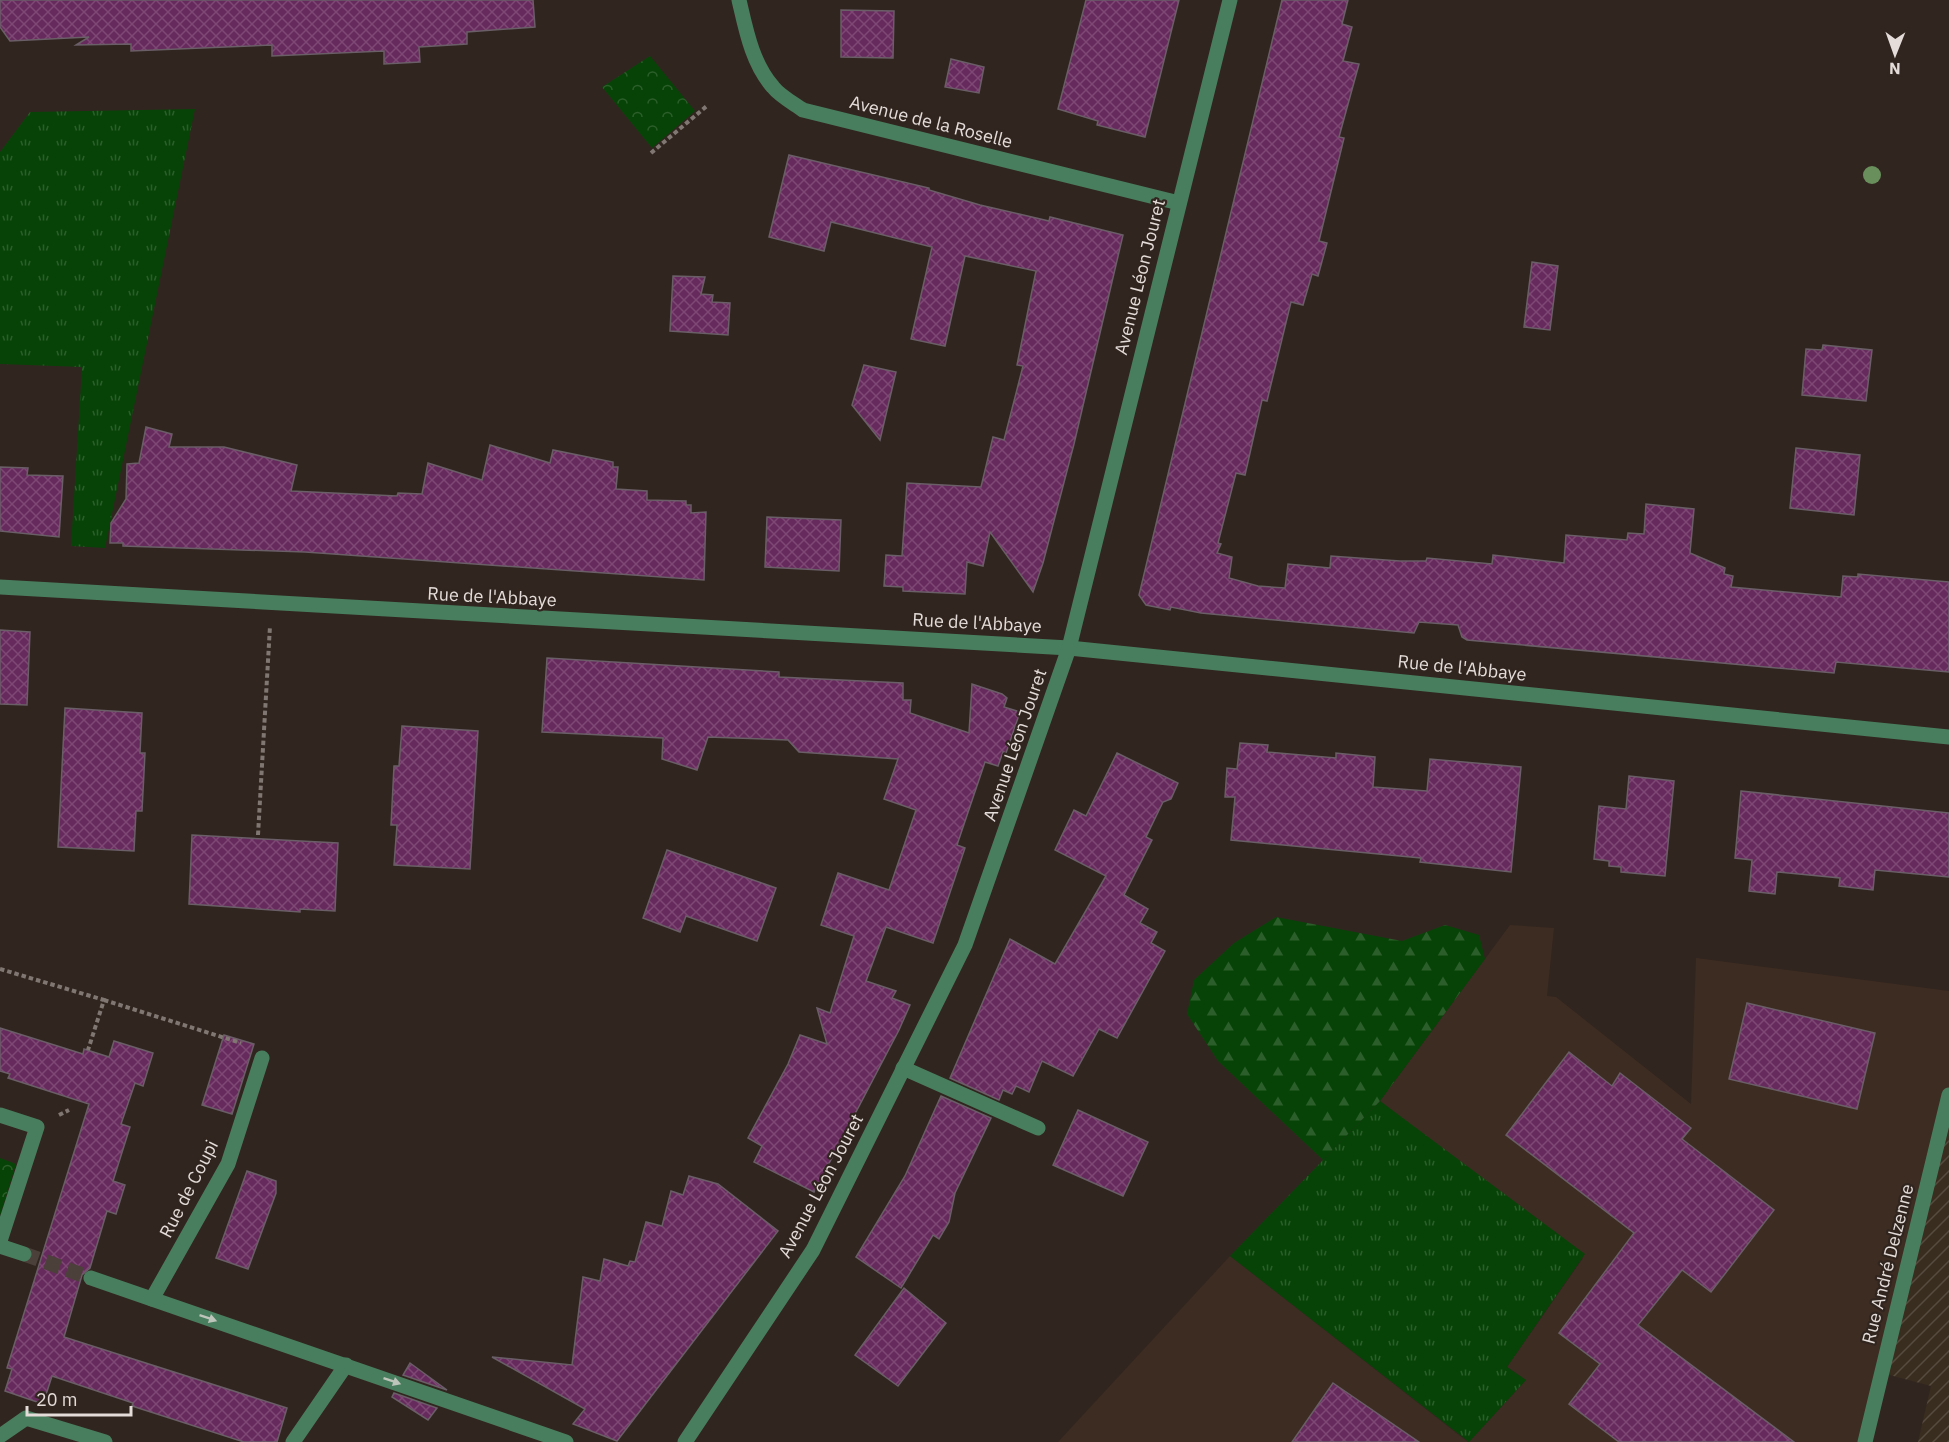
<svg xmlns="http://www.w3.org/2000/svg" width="1949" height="1442" viewBox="0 0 1949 1442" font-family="'IBM Plex Sans',sans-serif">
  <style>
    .built { fill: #3d2c22 }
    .industrial { fill: url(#industrial-furrows) }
    .grass { fill: url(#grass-tufts) }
    .forest { fill: url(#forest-firs) }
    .park { fill: url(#park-crowns) }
    .building { fill: url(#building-cross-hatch); stroke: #6a5e67; stroke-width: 1.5 }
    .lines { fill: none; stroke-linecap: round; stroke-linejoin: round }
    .minor-tunnel { stroke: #4c403b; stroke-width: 15; stroke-dasharray: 15 8; stroke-linecap: butt }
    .path { stroke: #817772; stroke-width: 4; stroke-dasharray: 4.5 3; stroke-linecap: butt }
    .minor { stroke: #487e5e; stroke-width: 15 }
    .tree { fill: #698f5d }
    .oneway { fill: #bdc4ba }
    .labels { text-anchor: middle; stroke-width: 4.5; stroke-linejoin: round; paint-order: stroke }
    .street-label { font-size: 18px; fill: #e4dcd8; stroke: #31251f }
  </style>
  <defs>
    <pattern id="industrial-furrows" width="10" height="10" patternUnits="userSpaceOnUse" patternTransform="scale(1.5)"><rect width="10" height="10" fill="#392d1f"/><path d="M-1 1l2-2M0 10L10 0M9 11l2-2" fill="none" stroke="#564b3f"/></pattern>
    <pattern id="grass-tufts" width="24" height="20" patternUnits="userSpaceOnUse" patternTransform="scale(1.5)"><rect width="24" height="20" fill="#074307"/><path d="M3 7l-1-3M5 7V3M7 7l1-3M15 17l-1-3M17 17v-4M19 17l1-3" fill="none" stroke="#2b5e2a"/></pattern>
    <pattern id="forest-firs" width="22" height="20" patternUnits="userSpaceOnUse" patternTransform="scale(1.5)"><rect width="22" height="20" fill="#074307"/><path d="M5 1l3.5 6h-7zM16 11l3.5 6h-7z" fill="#2b5e2a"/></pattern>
    <pattern id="park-crowns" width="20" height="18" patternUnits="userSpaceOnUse" patternTransform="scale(1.5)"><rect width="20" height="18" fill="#074307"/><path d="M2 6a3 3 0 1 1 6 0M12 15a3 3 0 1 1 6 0" fill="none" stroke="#2b5e2a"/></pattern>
    <pattern id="building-cross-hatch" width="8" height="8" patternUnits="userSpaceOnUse" patternTransform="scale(1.5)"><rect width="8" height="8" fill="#672a5d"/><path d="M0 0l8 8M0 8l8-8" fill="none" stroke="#7d4874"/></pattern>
  </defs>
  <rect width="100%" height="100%" fill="#31251f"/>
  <g class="built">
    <polygon points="1510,925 1554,928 1547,996 1556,997 1691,1104 1696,958 1949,991 1949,1095 1865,1442 1469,1442 1526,1380 1507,1367 1583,1258 1380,1101"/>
    <polygon points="1230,1256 1468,1442 1058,1442"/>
  </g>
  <polygon class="industrial" points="1949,1095 1949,1442 1918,1442 1931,1386 1882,1373"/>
  <g class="grass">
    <polygon points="195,109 105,548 71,546 82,367 0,364 0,152 30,112"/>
    <polygon points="1380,1101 1585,1254 1507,1367 1526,1380 1469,1442 1230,1256"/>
  </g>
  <polygon class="forest" points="1276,917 1402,941 1445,925 1479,935 1485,959 1380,1101 1323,1160 1218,1061 1187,1014 1194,980 1234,943"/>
  <g class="park">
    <polygon points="650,56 695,111 652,148 602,87"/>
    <polygon points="0,1158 16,1164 0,1216"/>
  </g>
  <g class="building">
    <polygon points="0,0 533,0 535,27 467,32 467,44 419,47 420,62 384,64 384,51 272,56 272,45 131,51 131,44 76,45 89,37 10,41 0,27"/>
    <polygon points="1086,0 1179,0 1145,137 1097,125 1098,121 1058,109"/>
    <polygon points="1282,0 1348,0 1342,24 1352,27 1343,61 1359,64 1339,137 1344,138 1319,241 1327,243 1318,276 1312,274 1303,305 1291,302 1267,401 1262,400 1245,475 1236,473 1218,543 1221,544 1217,553 1232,557 1229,578 1258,586 1285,588 1288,564 1330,568 1331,556 1400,561 1426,561 1427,558 1492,564 1493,555 1564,563 1566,535 1627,540 1628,533 1644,534 1646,504 1694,509 1690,553 1725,568 1724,574 1733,576 1731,587 1841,597 1843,576 1858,577 1858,574 1949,582 1949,672 1836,662 1834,673 1467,640 1462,637 1458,625 1419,622 1414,633 1201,613 1171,607 1170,610 1146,605 1139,595"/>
    <polygon points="841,10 894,11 893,58 841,57"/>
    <polygon points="951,59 984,67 979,93 945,87"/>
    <polygon points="789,155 929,188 929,190 980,205 1049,221 1050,217 1123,235 1074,444 1043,563 1033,592 990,532 983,566 967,562 965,594 903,591 903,587 884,586 886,555 902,556 907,483 981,487 993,437 1004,440 1023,366 1017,365 1036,271 965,256 945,346 911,339 932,247 831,222 824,251 769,237"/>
    <polygon points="1532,262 1558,266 1550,330 1524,327"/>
    <polygon points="673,276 705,277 701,294 713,295 712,302 730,303 728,335 670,331"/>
    <polygon points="1823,345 1872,350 1866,401 1802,395 1806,349 1822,350"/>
    <polygon points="864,365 896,372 880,440 852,405"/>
    <polygon points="146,427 172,434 169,447 224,447 297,465 291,491 397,496 398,493 422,494 428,463 482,480 490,445 550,463 553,450 613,462 613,467 618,467 616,489 647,491 647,500 686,501 686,505 691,505 691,513 706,512 704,580 305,552 123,546 123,543 110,543 111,523 126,499 127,464 139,463"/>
    <polygon points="1796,448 1860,455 1854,515 1790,508"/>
    <polygon points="0,467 28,468 27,475 63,476 59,537 0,531"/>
    <polygon points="767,517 841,520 839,571 765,567"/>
    <polygon points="0,630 30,632 27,705 0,704"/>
    <polygon points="547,658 779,672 779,677 903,683 903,700 911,700 910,713 969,733 972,684 1002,694 1007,698 1004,707 1020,712 1006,753 1003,752 998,766 985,762 957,845 965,848 933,943 886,927 866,981 896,991 892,998 910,1005 899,1030 814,1192 754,1162 762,1146 748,1138 788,1064 800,1035 827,1044 817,1008 830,1013 854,936 821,925 838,873 889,890 916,810 884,799 898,759 799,752 788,740 708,737 697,770 662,759 663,738 542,732"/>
    <polygon points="65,708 142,713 140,753 145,753 142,811 136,811 134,851 58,847"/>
    <polygon points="402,726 478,731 470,869 394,865 397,825 391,825 394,766 399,766"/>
    <polygon points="1240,743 1268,745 1267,752 1336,758 1336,753 1375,757 1373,787 1427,791 1430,759 1521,767 1511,872 1420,862 1421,858 1231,840 1235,797 1225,797 1227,768 1237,769"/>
    <polygon points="1117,753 1178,783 1171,799 1163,802 1146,837 1152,840 1124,895 1148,909 1140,923 1157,932 1151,943 1165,951 1117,1038 1099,1029 1073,1076 1042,1061 1029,1092 1016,1086 1012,1094 1003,1090 999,1100 950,1078 1010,939 1055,964 1106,876 1055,850 1074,810 1086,816"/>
    <polygon points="1629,776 1674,781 1665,876 1621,872 1621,867 1609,866 1609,861 1594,859 1599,806 1626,809"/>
    <polygon points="1741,791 1949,813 1949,877 1875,870 1873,890 1839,886 1840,878 1777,872 1775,894 1749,891 1752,860 1735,858"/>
    <polygon points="192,835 338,843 335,911 300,909 300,912 189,904"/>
    <polygon points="667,850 776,888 757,941 686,916 680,932 643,918"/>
    <polygon points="1747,1003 1875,1033 1857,1109 1729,1079"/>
    <polygon points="0,1028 83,1054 84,1049 109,1057 114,1041 153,1053 143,1086 135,1083 121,1124 130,1127 113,1181 125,1185 116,1214 107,1211 90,1268 82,1275 64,1337 287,1408 277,1442 244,1442 132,1406 133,1403 52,1376 43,1404 5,1391 12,1369 7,1368 89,1104 8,1078 10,1074 0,1071"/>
    <polygon points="224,1035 254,1044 232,1114 202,1105"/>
    <polygon points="1569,1052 1612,1086 1620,1073 1691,1128 1682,1139 1774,1210 1711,1292 1682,1270 1638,1325 1794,1442 1619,1442 1569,1404 1600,1364 1559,1333 1634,1233 1506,1135"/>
    <polygon points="941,1096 991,1118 955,1193 949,1222 939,1239 933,1235 901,1288 856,1257 905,1176"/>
    <polygon points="1078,1110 1148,1142 1123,1196 1053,1165"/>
    <polygon points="247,1171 276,1181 276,1193 248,1269 216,1258"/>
    <polygon points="689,1176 718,1184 778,1231 617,1441 573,1424 585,1409 492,1357 572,1365 583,1277 600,1281 604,1259 628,1266 630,1261 635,1262 646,1222 662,1226 671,1191 683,1195"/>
    <polygon points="904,1288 946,1323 898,1386 855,1355"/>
    <polygon points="410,1363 447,1390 403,1375"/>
    <polygon points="1333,1383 1419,1442 1292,1442"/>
    <polygon points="394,1393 437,1408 428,1420 392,1397"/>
  </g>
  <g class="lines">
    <polyline class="minor-tunnel" points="24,1254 91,1278"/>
    <g class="path">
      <polyline points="651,153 708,105"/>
      <polyline points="258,835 270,626"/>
      <polyline points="0,969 104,1000 88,1050"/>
      <polyline points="104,1000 241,1043"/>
      <polyline points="59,1115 69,1110"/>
    </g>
    <g class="minor">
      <path d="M739 0C746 30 752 63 773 87 780 96 793 103 803 110L1179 203"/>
      <polyline points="0,587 1069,648 1949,737"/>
      <polyline points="903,1068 1038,1128"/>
      <polyline points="0,1115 37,1127 0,1241"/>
      <polyline points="0,1246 24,1254"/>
      <polyline points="91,1278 566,1442"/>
      <polyline points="152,1299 228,1164 262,1058"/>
      <polyline points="0,1436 26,1418 105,1442"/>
      <polyline points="293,1442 346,1365"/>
      <polyline points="685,1442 813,1250 965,945 1069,648 1230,0"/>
      <polyline points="1865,1442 1949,1095"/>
    </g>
  </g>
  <circle class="tree" cx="1872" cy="175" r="9"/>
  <defs><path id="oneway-solid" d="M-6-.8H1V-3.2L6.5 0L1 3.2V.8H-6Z" transform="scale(1.5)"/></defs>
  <g class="oneway">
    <use href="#oneway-solid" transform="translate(208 1318) rotate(19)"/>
    <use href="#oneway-solid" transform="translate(392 1381) rotate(19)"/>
  </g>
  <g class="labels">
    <g class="street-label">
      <text transform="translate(931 122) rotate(14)" y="6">Avenue de la Roselle</text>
      <text transform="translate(1140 277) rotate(-76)" y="6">Avenue Léon Jouret</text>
      <text transform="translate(492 597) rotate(3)" y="6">Rue de l'Abbaye</text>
      <text transform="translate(977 623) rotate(3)" y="6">Rue de l'Abbaye</text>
      <text transform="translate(1462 668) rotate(6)" y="6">Rue de l'Abbaye</text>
      <text transform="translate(1015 745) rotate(-71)" y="6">Avenue Léon Jouret</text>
      <text transform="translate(821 1186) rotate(-62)" y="6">Avenue Léon Jouret</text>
      <text transform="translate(189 1189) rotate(-63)" y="6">Rue de Coupi</text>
      <text transform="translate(1888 1264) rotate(-76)" y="6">Rue André Delzenne</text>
    </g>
  </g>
  <g transform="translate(1895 54) rotate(181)" stroke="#31251f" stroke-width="4.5" paint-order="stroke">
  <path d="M0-4.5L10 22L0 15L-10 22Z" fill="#e4dcd8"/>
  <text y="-9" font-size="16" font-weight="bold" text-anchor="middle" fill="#e4dcd8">N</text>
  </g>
  <path d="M27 1406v9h104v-9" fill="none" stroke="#e4dcd8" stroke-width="3"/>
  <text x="36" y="1406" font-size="18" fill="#e4dcd8" stroke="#31251f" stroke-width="4.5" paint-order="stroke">20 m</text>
</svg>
